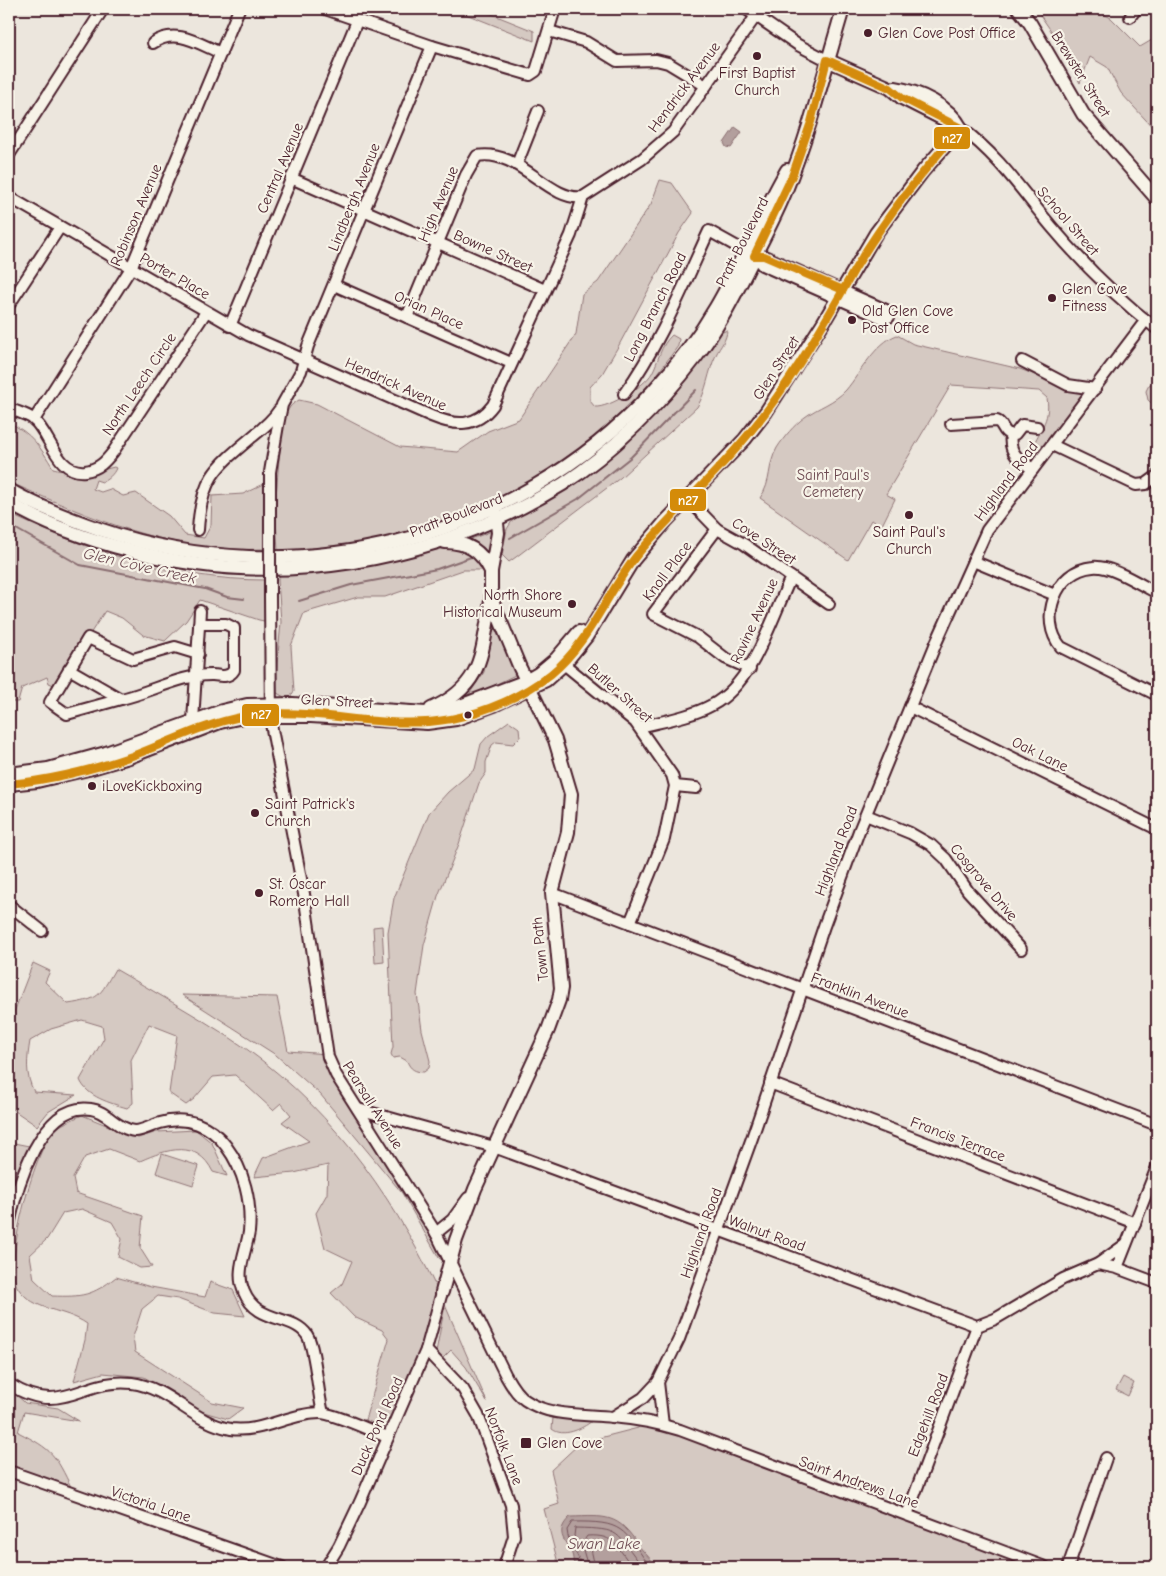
<svg xmlns="http://www.w3.org/2000/svg" width="1166" height="1576" viewBox="0 0 1166 1576" font-family="'Comic Neue',sans-serif">
  <style>
    .green { fill: #d5c9c2; stroke: #907476 }
    .water { fill: #b39f9d; stroke: #896c6f }
    .lines { fill: none; stroke-linecap: round; stroke-linejoin: round }
    .shore { stroke: #745259; stroke-width: 1 }
    .stream { stroke: #896c6f; stroke-width: 2 }
    .minor-casing { stroke: #4a1f2b; stroke-width: 14 }
    .major-casing { stroke: #4a1f2b; stroke-width: 16 }
    .minor { stroke: #f7f3e8; stroke-width: 10 }
    .major { stroke: #f7f3e8; stroke-width: 12 }
    .minor-bridge-casing { stroke: #4a1f2b; stroke-width: 14; stroke-linecap: butt }
    .minor-bridge { stroke: #f7f3e8; stroke-width: 10 }
    .bus-1-casing { stroke: #f7f3e8; stroke-width: 11 }
    .bus-1 { stroke: #d48b09; stroke-width: 8 }
    .poi-dot { fill: #4a1f2b; stroke: #f7f3e8; stroke-width: 2 }
    .labels { text-anchor: middle; stroke-width: 4.5; stroke-linejoin: round; paint-order: stroke }
    .poi-label { font-size: 15px; fill: #4a1f2b; stroke: #f7f3e8; text-anchor: start }
    .street-label { font-size: 15px; fill: #4a1f2b; stroke: #f7f3e8 }
    .park-label { font-size: 15px; fill: #6d4a51; stroke: #f7f3e8 }
    .water-label { font-size: 16px; font-style: italic; fill: #6f4c53; stroke: #f7f3e8 }
    .line-badge { stroke: #f7f3e8; stroke-width: 2 }
    .badge-label { font-size: 14px; text-anchor: middle; font-weight: bold; fill: #fff }
  </style>
  <rect width="100%" height="100%" fill="#ece6dd"/>
  <filter id="ink" filterUnits="userSpaceOnUse"><feTurbulence type="fractalNoise" baseFrequency=".02" numOctaves="2"/><feDisplacementMap in="SourceGraphic" scale="10" xChannelSelector="R" yChannelSelector="G"/><feConvolveMatrix kernelMatrix="1 2 1 2 8 2 1 2 1" color-interpolation-filters="sRGB"/></filter>
  <g filter="url(#ink)">
    <g class="green">
      <polygon points="453,9 479,9 534,31 534,41"/>
      <polygon points="1036,9 1094,9 1111,18 1140,47 1157,37 1157,132 1121,93 1107,67 1090,57 1080,83 1056,38"/>
      <path d="M660 180 672 183 693 213 679 233 619 345 602 374 590 387V401L595 407C609 408 645 386 652 373 659 360 660 346 672 335L679 339 678 346 644 392 606 432 496 504 363 546 282 553 278 550 275 506 264 524V549C171 554 92 518 9 482V423C31 432 41 448 53 468L83 475 114 467 116 468C114 474 107 480 102 482L96 480 93 489 101 492 110 489 123 496 136 493 169 516 185 535 204 538 211 525 212 496 243 494 264 484 273 489 276 496C278 478 280 419 290 407 292 404 296 402 299 400L317 404 400 447 458 452 488 431 519 419 576 334 582 294 598 282 651 204Z"/>
      <path d="M727 330C727 340 720 346 716 355 708 371 707 391 697 407L620 478 516 557 509 562 502 555 507 529 512 521 597 459 716 335Z"/>
      <path d="M897 335 913 344 1020 369 1073 390 1095 389 1036 457 1031 451C1038 431 1051 421 1047 398L1039 391 951 385 886 494 895 499 882 525 871 520 848 560 760 498C772 482 767 465 777 448 784 437 794 425 805 417 818 407 834 403 846 390 861 372 875 343 897 335Z"/>
      <polygon points="1155,382 1157,384 1157,408 1148,400 1146,391 1149,385"/>
      <path d="M9 514C90 551 174 580 265 580L266 619 264 621 259 620 200 600 186 621 165 641 143 635 122 618 105 611 56 686 49 683 47 677 22 688 18 702H9Z"/>
      <polygon points="492,531 489,557 480,545 471,539"/>
      <polygon points="453,546 466,546 484,570 463,570 385,597 358,597 304,613 291,646 294,691 291,696 286,698 277,693 275,687 281,622 278,579 281,574 371,565"/>
      <polygon points="493,625 517,674 466,699 484,672"/>
      <path d="M509 721 519 728 520 737 513 744 496 742 492 745 486 762V773L479 783 459 844 438 896 424 945 417 994 422 1030 430 1061 429 1068 424 1072C415 1072 410 1069 407 1061L400 1057 393 1058 391 1054 393 1047 388 932 394 898 429 813 448 792 475 769 481 744 488 736Z"/>
      <polygon points="382,926 384,962 375,963 373,927"/>
      <path d="M33 963 50 971 45 982 68 1004C100 999 99 997 115 969 153 991 192 1013 229 1037 323 1098 390 1190 437 1289L422 1347 386 1428 365 1420 389 1339 382 1330 354 1317 331 1293 342 1284 352 1261 325 1248 316 1213 327 1194 328 1165 294 1173 254 1177 263 1158 309 1141 282 1122 291 1115 281 1103 273 1110 235 1075 213 1077 194 1099 186 1105 169 1093 177 1035 149 1024 131 1060 133 1103 127 1108C110 1103 87 1097 80 1080L104 1038 102 1026 82 1020 51 1029 30 1041C27 1060 25 1074 34 1092L76 1095 48 1112 37 1126 12 1109 9 1110V1025Z"/>
      <polygon points="182,995 277,997 288,1051 327,1054 445,1257 444,1261 439,1258 402,1193 320,1094 276,1055"/>
      <path d="M82 1115 138 1138 157 1132 196 1130 212 1143 227 1176 213 1172C197 1139 167 1149 140 1161L109 1149 85 1157 73 1178 76 1193 143 1216 140 1248 152 1267 140 1268 118 1257 122 1239 112 1222 82 1209 63 1213 47 1239 30 1255 34 1279 52 1296C82 1297 92 1296 116 1277L151 1287 205 1297 210 1282 233 1290 245 1316 215 1313 178 1299 158 1296 142 1309 133 1337 135 1352 212 1402 243 1408 228 1419 200 1411 144 1377 103 1373 74 1381 85 1340 87 1324C64 1308 34 1312 18 1288 2 1267 35 1152 52 1132 60 1124 72 1120 82 1115Z"/>
      <polygon points="9,1142 29,1146 16,1178 9,1175"/>
      <polygon points="162,1154 199,1166 193,1185 156,1173"/>
      <polygon points="445,1305 487,1402 466,1367 451,1350 441,1360 436,1352"/>
      <polygon points="1123,1377 1134,1383 1128,1396 1116,1390"/>
      <path d="M9 1388 25 1403 58 1408 79 1421 24 1412 18 1432C53 1450 55 1454 72 1489L9 1467Z"/>
      <path d="M557 1417 591 1420 592 1421C582 1429 563 1438 552 1429L553 1418Z"/>
      <polygon points="641,1424 679,1434 1031,1567 559,1567 544,1509 559,1504 551,1470 580,1443 638,1428"/>
    </g>
    <g class="water">
      <polygon points="735,127 742,132 731,148 726,147 724,143"/>
      <path d="M570 1517C606 1516 618 1513 639 1546 644 1553 652 1559 656 1567H579L573 1562C575 1545 549 1537 570 1517Z"/>
    </g>
    <g class="lines">
      <g class="shore">
        <path d="M581 1567C579 1553 568 1544 567 1530L572 1522C623 1521 623 1528 650 1567"/>
        <path d="M588 1567 583 1550 574 1536 575 1528C623 1529 614 1531 643 1567"/>
        <path d="M595 1567 591 1549 585 1539 587 1536C617 1534 616 1548 633 1567"/>
      </g>
      <g class="stream">
        <polyline points="9,525 80,565 205,589 227,597 244,599"/>
        <polyline points="510,538 578,499 631,457 696,390"/>
        <polyline points="299,601 351,585 437,569 471,557"/>
      </g>
      <g class="minor-casing">
        <g id="minor">
          <polyline points="325,9 432,46 530,75 536,71 555,9"/>
          <polyline points="746,9 798,45 827,60"/>
          <polyline points="1130,17 1136,9"/>
          <polyline points="549,31 586,42 617,61 656,60 668,63 706,86"/>
          <path d="M153 43C176 27 199 44 221 53"/>
          <path d="M961 128C999 156 1021 190 1051 226 1083 264 1118 299 1157 329"/>
          <polyline points="9,155 103,9"/>
          <polyline points="517,164 538,111"/>
          <polyline points="291,178 545,290"/>
          <path d="M9 197 248 335 431 416C455 426 476 428 493 405L571 235 583 197 642 159 673 132 756 16"/>
          <polyline points="334,285 511,363"/>
          <polyline points="9,305 60,227"/>
          <path d="M407 317 466 175 477 156C519 148 549 202 583 197"/>
          <polyline points="230,326 357,21"/>
          <polyline points="1022,361 1068,385 1095,389"/>
          <path d="M624 394C660 344 683 287 709 231L754 256 762 265 882 318 889 317 886 310 764 256H754"/>
          <path d="M9 408C16 412 27 414 33 419 51 434 56 474 85 471 99 469 105 462 113 452L206 312"/>
          <polyline points="34,420 131,268 239,9"/>
          <path d="M951 424 997 421C1004 424 1002 433 1011 435"/>
          <path d="M1011 435C1008 453 1020 461 1033 469"/>
          <polyline points="1011,435 1015,434 1022,425 1037,427"/>
          <polyline points="1052,445 1136,485 1146,484 1157,476"/>
          <polyline points="687,498 717,529 744,544 829,604"/>
          <polyline points="270,524 270,472 278,425 282,405 301,371 308,346 432,46"/>
          <polyline points="717,529 653,614 698,637 725,658 750,669"/>
          <path d="M198 530C201 479 215 468 252 437 262 429 272 421 279 410"/>
          <polyline points="973,561 1055,595"/>
          <path d="M1157 593C1141 585 1111 565 1093 567 1055 570 1038 620 1061 647L1157 695"/>
          <path d="M270 596 271 724 304 894 328 1057 336 1075 436 1233 506 1376C511 1385 517 1395 525 1400 549 1417 584 1414 612 1417 635 1419 658 1423 680 1430L1045 1567"/>
          <polyline points="559,660 635,722 672,775 675,786 664,839 630,923"/>
          <path d="M69 669 121 699C152 692 182 674 213 675 221 676 229 678 234 670V628L226 624H199"/>
          <polyline points="121,699 67,714 50,702 88,638 133,659 175,647 198,654"/>
          <polyline points="910,707 1157,829"/>
          <polyline points="195,727 193,721 200,611"/>
          <path d="M639 727C663 721 690 717 712 705 753 684 772 618 791 577"/>
          <polyline points="675,786 696,788"/>
          <polyline points="866,815 910,833 931,845 946,859 968,891 1021,949"/>
          <polyline points="552,893 1157,1125"/>
          <polyline points="9,905 42,931"/>
          <polyline points="770,1083 1135,1223"/>
          <polyline points="358,1109 494,1147 977,1326 995,1319 1063,1279 1098,1264 1117,1268 1157,1283"/>
          <path d="M9 1225C16 1188 41 1101 91 1109 107 1111 118 1130 135 1131 142 1131 153 1125 160 1123 186 1115 211 1125 226 1146 244 1170 252 1202 249 1232 246 1252 235 1272 244 1292 257 1324 293 1314 307 1335 315 1347 318 1395 323 1413"/>
          <polyline points="436,1233 452,1220 468,1198"/>
          <polyline points="1098,1264 1126,1244"/>
          <polyline points="1117,1268 1157,1167"/>
          <polyline points="426,1350 463,1389 478,1415 511,1505 514,1536 504,1567"/>
          <polyline points="658,1382 663,1425"/>
          <path d="M9 1384C62 1419 82 1377 132 1383 170 1388 193 1423 231 1429 262 1433 290 1413 320 1413 334 1413 373 1432 388 1437"/>
          <polyline points="613,1417 643,1398 658,1382 679,1339 752,1138 824,926 859,831 936,643 987,530 1146,320"/>
          <polyline points="9,1471 282,1567"/>
          <polyline points="907,1515 977,1326"/>
          <polyline points="326,1567 339,1546 360,1502 426,1350 442,1292"/>
          <polyline points="1068,1567 1106,1458"/>
        </g>
      </g>
      <g class="major-casing">
        <g id="major">
          <polyline points="1019,9 1030,23 1083,114 1157,199"/>
          <polyline points="827,60 890,88 902,98 961,128"/>
          <path d="M895 88C920 92 949 106 961 128"/>
          <path d="M9 490C38 507 70 519 102 530 292 595 515 542 652 392 676 366 698 338 716 307 742 263 761 215 787 170"/>
          <path d="M9 503C46 525 90 540 132 551 278 590 435 563 563 484 612 453 661 403 696 357 716 331 731 302 746 273 759 246 775 218 786 190 810 131 825 69 843 9"/>
          <path d="M445 542C468 542 481 551 491 571"/>
          <path d="M431 709C485 685 481 652 491 601"/>
          <polyline points="9,774 48,769 106,753 222,711 247,705 293,704 426,713 452,709 526,681 538,674 557,658 579,632"/>
          <polyline points="9,784 37,781 88,769 129,757 220,722 248,716 311,716 427,723 456,719 494,705 546,680 564,664 586,637 633,560 666,521 745,439 766,412 823,323 876,233 923,171 961,128"/>
          <polyline points="442,1292 456,1240 475,1189 548,1030 559,1000 561,988 552,893 568,832 571,794 555,740 520,668 491,598 491,571 498,533 496,513"/>
        </g>
      </g>
      <use href="#minor" class="minor"/>
      <use href="#major" class="major"/>
      <g class="minor-bridge-casing">
        <polyline id="minor-bridge" points="270,524 270,596"/>
      </g>
      <use href="#minor-bridge" class="minor-bridge"/>
      <g class="bus-1-casing">
        <g id="bus-1">
          <path d="M827 60 890 88 902 98 961 128C916 178 875 230 843 290L764 256H754L792 176 811 122Z"/>
          <path d="M9 784C51 780 92 770 132 756 169 742 206 723 246 716 314 705 383 732 451 719 486 712 523 696 551 674 590 642 606 594 637 555 673 512 716 475 751 431 787 387 815 339 843 290"/>
        </g>
      </g>
      <use href="#bus-1" class="bus-1"/>
    </g>
  </g>
  <g class="poi-dot">
    <circle cx="868" cy="33" r="5"/>
    <circle cx="757" cy="56" r="5"/>
    <circle cx="1052" cy="298" r="5"/>
    <circle cx="852" cy="320" r="5"/>
    <circle cx="909" cy="515" r="5"/>
    <circle cx="572" cy="604" r="5"/>
    <circle cx="468" cy="715" r="4.5"/>
    <circle cx="92" cy="786" r="5"/>
    <circle cx="255" cy="813" r="5"/>
    <circle cx="259" cy="893" r="5"/>
    <rect x="520" y="1437" width="12" height="12" rx="2.5"/>
  </g>
  <g class="labels">
    <g class="poi-label">
      <text x="878" y="38">Glen Cove Post Office</text>
      <text x="757" y="78" text-anchor="middle">First Baptist<tspan x="757" dy="17">Church</tspan></text>
      <text x="1062" y="294">Glen Cove<tspan x="1062" dy="17">Fitness</tspan></text>
      <text x="862" y="316">Old Glen Cove<tspan x="862" dy="17">Post Office</tspan></text>
      <text x="909" y="537" text-anchor="middle">Saint Paul's<tspan x="909" dy="17">Church</tspan></text>
      <text x="562" y="600" text-anchor="end">North Shore<tspan x="562" dy="17">Historical Museum</tspan></text>
      <text x="102" y="791">iLoveKickboxing</text>
      <text x="265" y="809">Saint Patrick's<tspan x="265" dy="17">Church</tspan></text>
      <text x="269" y="889">St. Óscar<tspan x="269" dy="17">Romero Hall</tspan></text>
      <text x="537" y="1448">Glen Cove</text>
    </g>
    <g class="street-label">
      <text transform="translate(1081 74) rotate(58)" y="5">Brewster Street</text>
      <text transform="translate(684 87) rotate(-53)" y="5">Hendrick Avenue</text>
      <text transform="translate(280 168) rotate(-67)" y="5">Central Avenue</text>
      <text transform="translate(354 197) rotate(-68)" y="5">Lindbergh Avenue</text>
      <text transform="translate(438 204) rotate(-67)" y="5">High Avenue</text>
      <text transform="translate(136 215) rotate(-67)" y="5">Robinson Avenue</text>
      <text transform="translate(1068 221) rotate(49)" y="5">School Street</text>
      <text transform="translate(742 242) rotate(-63)" y="5">Pratt Boulevard</text>
      <text transform="translate(493 251) rotate(24)" y="5">Bowne Street</text>
      <text transform="translate(175 276) rotate(30)" y="5">Porter Place</text>
      <text transform="translate(655 307) rotate(-63)" y="5">Long Branch Road</text>
      <text transform="translate(429 310) rotate(24)" y="5">Orian Place</text>
      <text transform="translate(776 368) rotate(-57)" y="5">Glen Street</text>
      <text transform="translate(139 384) rotate(-56)" y="5">North Leech Circle</text>
      <text transform="translate(396 384) rotate(24)" y="5">Hendrick Avenue</text>
      <text transform="translate(1006 481) rotate(-53)" y="5">Highland Road</text>
      <text transform="translate(456 515) rotate(-21)" y="5">Pratt Boulevard</text>
      <text transform="translate(764 541) rotate(33)" y="5">Cove Street</text>
      <text transform="translate(667 571) rotate(-53)" y="5">Knoll Place</text>
      <text transform="translate(754 621) rotate(-65)" y="5">Ravine Avenue</text>
      <text transform="translate(620 693) rotate(42)" y="5">Butler Street</text>
      <text transform="translate(337 701) rotate(3)" y="5">Glen Street</text>
      <text transform="translate(1040 754) rotate(26)" y="5">Oak Lane</text>
      <text transform="translate(836 851) rotate(-69)" y="5">Highland Road</text>
      <text transform="translate(984 882) rotate(50)" y="5">Cosgrove Drive</text>
      <text transform="translate(540 949) rotate(-96)" y="5">Town Path</text>
      <text transform="translate(860 995) rotate(21)" y="5">Franklin Avenue</text>
      <text transform="translate(373 1105) rotate(58)" y="5">Pearsall Avenue</text>
      <text transform="translate(958 1139) rotate(21)" y="5">Francis Terrace</text>
      <text transform="translate(701 1233) rotate(-70)" y="5">Highland Road</text>
      <text transform="translate(767 1233) rotate(20)" y="5">Walnut Road</text>
      <text transform="translate(928 1415) rotate(-69)" y="5">Edgehill Road</text>
      <text transform="translate(377 1426) rotate(-66)" y="5">Duck Pond Road</text>
      <text transform="translate(504 1446) rotate(69)" y="5">Norfolk Lane</text>
      <text transform="translate(859 1482) rotate(20)" y="5">Saint Andrews Lane</text>
      <text transform="translate(151 1504) rotate(19)" y="5">Victoria Lane</text>
    </g>
    <g class="park-label">
      <text x="833" y="480">Saint Paul's<tspan x="833" dy="17">Cemetery</tspan></text>
    </g>
    <g class="water-label">
      <text transform="translate(140 565) rotate(13)" y="6">Glen Cove Creek</text>
      <text x="604" y="1549">Swan Lake</text>
    </g>
  </g>
  <g class="line-badge">
    <rect x="933" y="126" width="38" height="24" rx="5" fill="#d48b09"/>
    <rect x="669" y="488" width="38" height="24" rx="5" fill="#d48b09"/>
    <rect x="241" y="703" width="39" height="24" rx="5" fill="#d48b09"/>
  </g>
  <g class="badge-label">
    <text x="952" y="143">n27</text>
    <text x="688" y="505">n27</text>
    <text x="261" y="719">n27</text>
  </g>
  <rect width="1166" height="1576" fill="none" stroke="#f7f3e8" stroke-width="30"/>
  <rect x="15" y="15" width="1136" height="1546" fill="none" stroke="#4a1f2b" stroke-width="2" filter="url(#ink)"/>
</svg>
